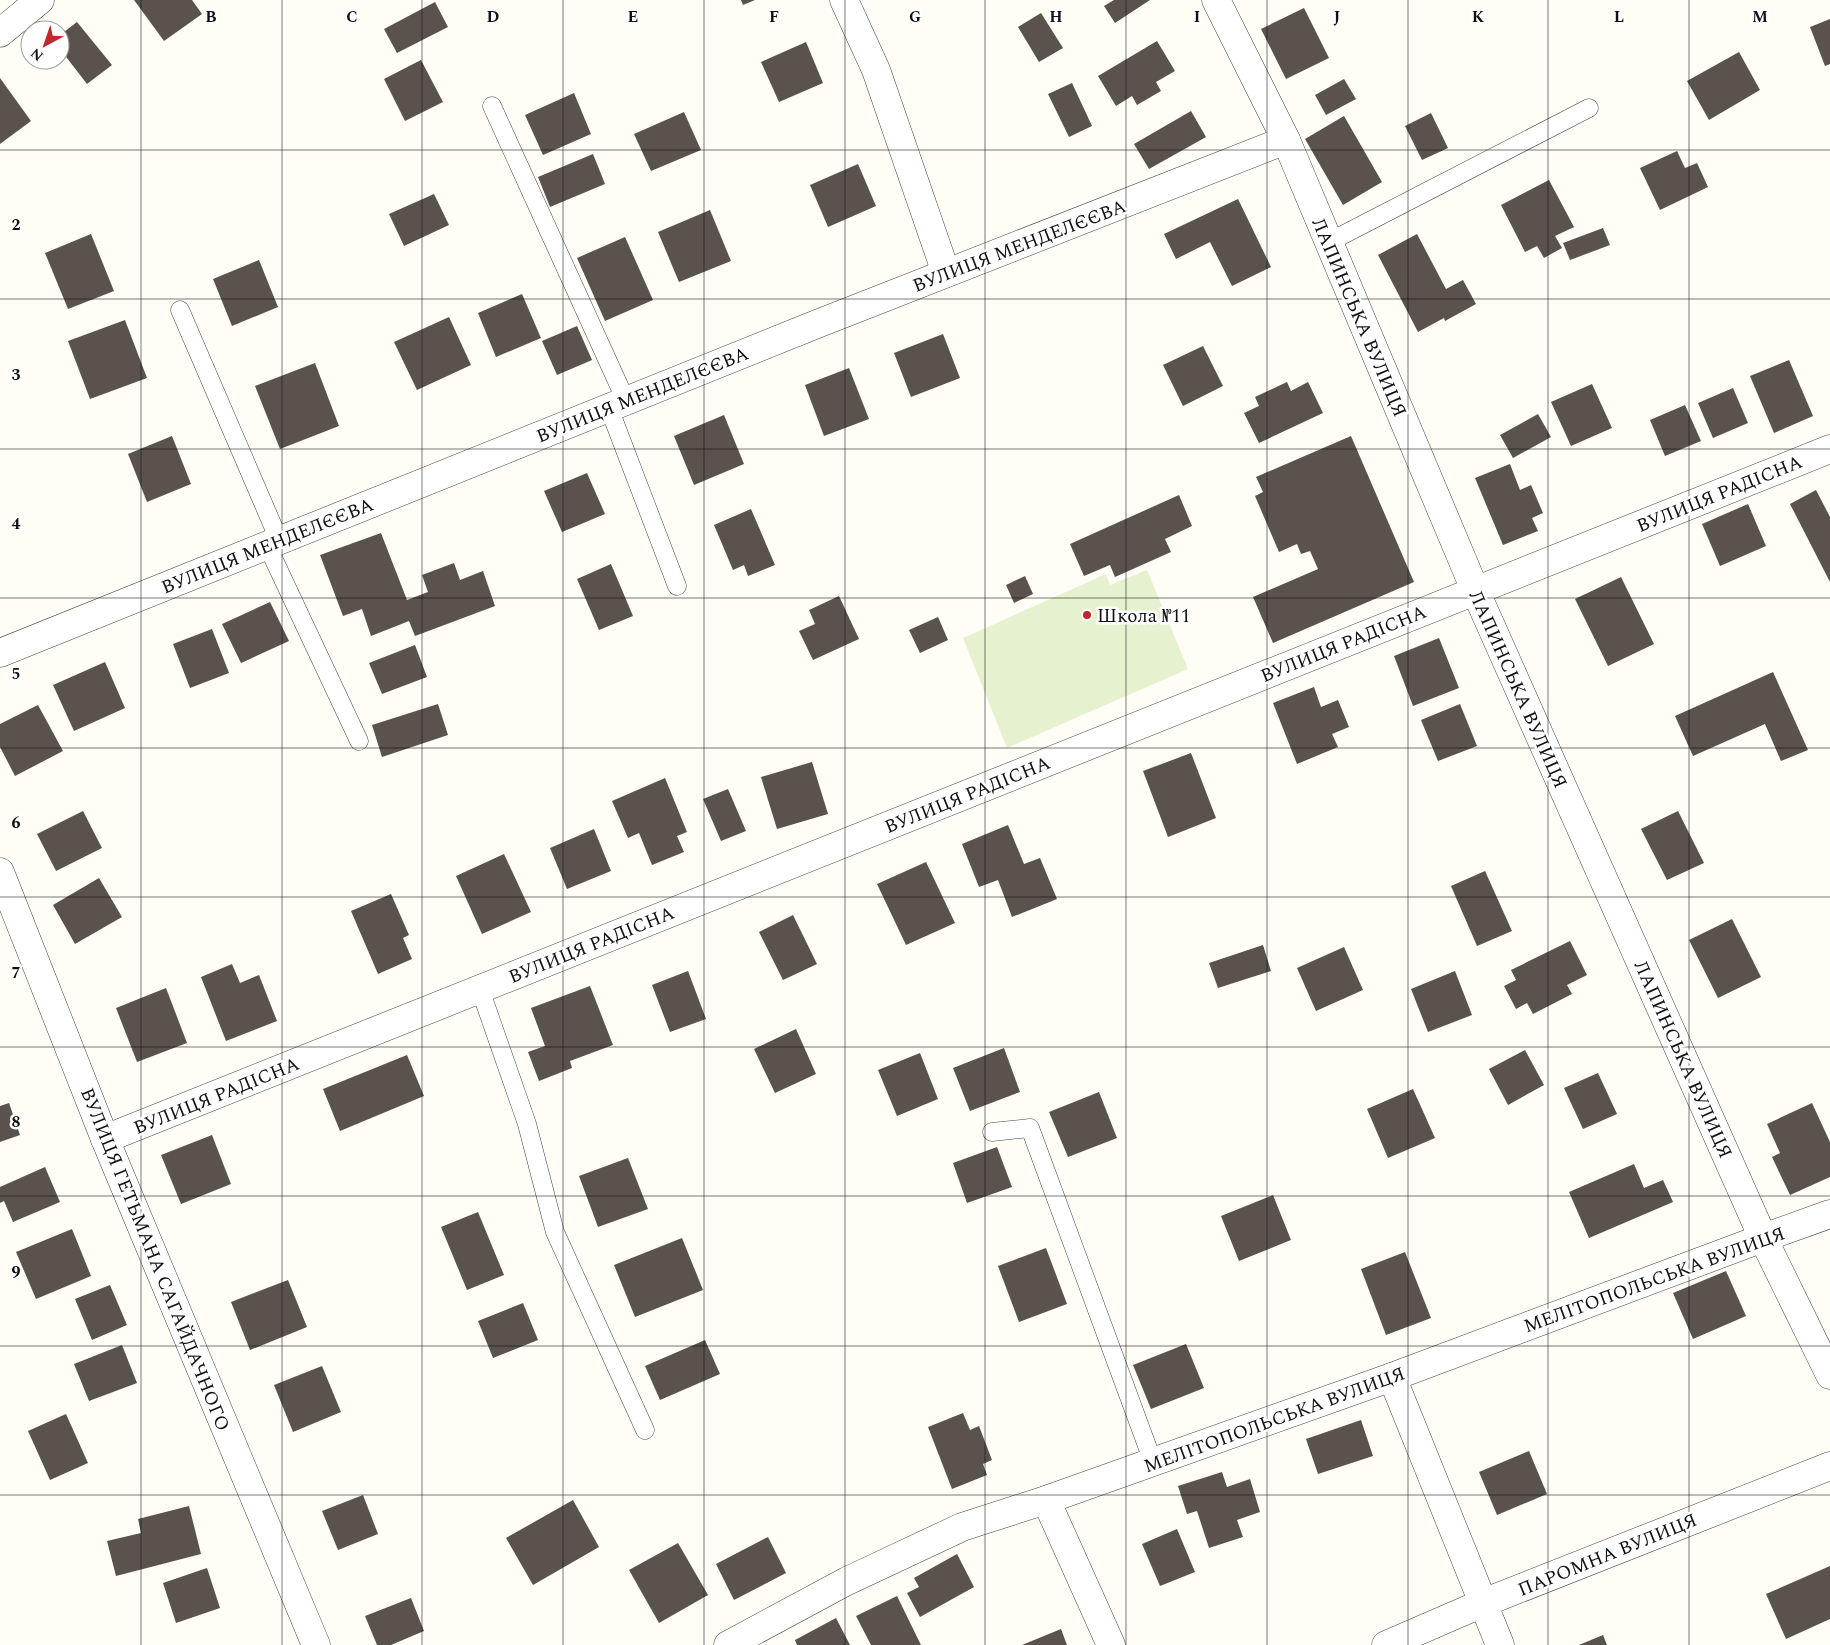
<svg xmlns="http://www.w3.org/2000/svg" width="1830" height="1645" viewBox="0 0 1830 1645" font-family="Spectral,serif">
  <style>
    .pitch { fill: #e6f2cf }
    .building { fill: #5a524d }
    .lines { fill: none; stroke-linecap: round; stroke-linejoin: round }
    .lane-casing { stroke: #444; stroke-width: 19 }
    .street-casing { stroke: #444; stroke-width: 29 }
    .lane { stroke: #fff; stroke-width: 18 }
    .street { stroke: #fff; stroke-width: 28 }
    .grid { fill: none; stroke: #111; stroke-width: 1; stroke-opacity: 0.55 }
    .poi-dot { fill: #c4262e; stroke: #fff; stroke-width: 2 }
    .labels { text-anchor: middle; stroke-width: 5; stroke-linejoin: round; paint-order: stroke }
    .street-label { font-size: 19px; fill: #111; stroke: #fff }
    .poi-label { font-size: 19px; fill: #111; stroke: #fff; text-anchor: start }
    .grid-label { font-size: 16px; text-anchor: middle; font-weight: bold; fill: #111; stroke: #fff; stroke-width: 5; stroke-linejoin: round; paint-order: stroke }
  </style>
  <rect width="100%" height="100%" fill="#fffdf5"/>
  <polygon class="pitch" points="1147,570 1188,669 1007,748 963,638 1106,574 1110,585"/>
  <g class="building">
    <polygon points="134,0 192,0 202,14 164,41"/>
    <polygon points="741,0 755,0 743,5"/>
    <polygon points="1114,0 1150,0 1115,23 1104,6"/>
    <polygon points="435,2 448,27 397,53 384,29"/>
    <polygon points="1304,8 1329,58 1286,79 1261,29"/>
    <polygon points="1041,13 1063,48 1039,62 1018,27"/>
    <polygon points="1830,19 1830,64 1825,66 1810,27"/>
    <polygon points="77,22 112,65 87,84 60,49 60,35"/>
    <polygon points="1157,41 1175,71 1156,82 1161,91 1137,105 1132,96 1116,106 1098,76"/>
    <polygon points="806,42 823,83 779,102 761,62"/>
    <polygon points="1739,52 1760,90 1709,120 1687,81"/>
    <polygon points="421,60 443,102 405,121 384,79"/>
    <polygon points="0,78 31,121 0,144"/>
    <polygon points="1344,79 1356,99 1326,115 1315,95"/>
    <polygon points="1072,83 1092,126 1069,137 1048,94"/>
    <polygon points="574,93 591,134 543,155 525,115"/>
    <polygon points="1191,111 1206,137 1149,169 1134,144"/>
    <polygon points="684,112 701,150 651,171 634,134"/>
    <polygon points="1431,113 1448,148 1422,160 1405,126"/>
    <polygon points="1344,116 1382,182 1343,205 1305,139"/>
    <polygon points="1677,151 1685,168 1697,163 1708,187 1660,210 1640,168"/>
    <polygon points="593,154 605,184 550,207 538,177"/>
    <polygon points="858,164 876,206 828,227 810,185"/>
    <polygon points="1549,180 1574,227 1555,236 1562,248 1544,258 1537,246 1525,252 1501,205"/>
    <polygon points="434,194 449,225 404,246 389,214"/>
    <polygon points="1238,199 1271,267 1232,286 1210,242 1176,259 1164,234"/>
    <polygon points="710,210 731,261 679,282 658,232"/>
    <polygon points="1603,228 1610,245 1570,260 1563,243"/>
    <polygon points="91,234 114,291 68,309 45,253"/>
    <polygon points="1417,234 1446,289 1463,280 1476,304 1445,321 1444,318 1418,332 1378,255"/>
    <polygon points="625,237 653,300 605,321 577,258"/>
    <polygon points="259,260 278,307 232,326 213,279"/>
    <polygon points="522,294 541,338 496,357 478,313"/>
    <polygon points="449,317 471,365 417,390 394,342"/>
    <polygon points="125,320 147,378 90,399 68,341"/>
    <polygon points="577,326 592,360 557,375 542,341"/>
    <polygon points="943,334 960,378 911,397 894,353"/>
    <polygon points="1203,346 1223,386 1183,406 1163,365"/>
    <polygon points="1789,360 1813,416 1774,433 1750,376"/>
    <polygon points="315,363 339,426 280,449 255,386"/>
    <polygon points="849,368 869,419 824,436 805,385"/>
    <polygon points="1287,382 1291,391 1308,382 1323,413 1259,443 1244,413 1259,406 1255,397"/>
    <polygon points="1592,384 1612,428 1571,446 1551,402"/>
    <polygon points="1733,388 1748,423 1713,438 1698,403"/>
    <polygon points="1685,405 1701,441 1665,456 1650,420"/>
    <polygon points="1538,414 1551,437 1513,458 1500,435"/>
    <polygon points="724,415 744,464 694,485 674,436"/>
    <polygon points="172,436 191,484 147,502 128,454"/>
    <polygon points="1351,436 1414,582 1273,643 1253,597 1318,569 1310,551 1301,554 1297,544 1279,552 1255,496 1263,492 1256,477"/>
    <polygon points="1510,464 1520,490 1531,485 1543,513 1532,518 1538,531 1503,545 1475,478"/>
    <polygon points="587,473 605,514 562,532 544,491"/>
    <polygon points="1816,490 1830,517 1830,582 1790,504"/>
    <polygon points="1179,495 1192,526 1165,539 1171,552 1115,577 1110,565 1084,576 1070,544"/>
    <polygon points="1748,504 1766,546 1720,566 1702,524"/>
    <polygon points="751,509 775,565 748,576 744,565 733,570 714,525"/>
    <polygon points="381,533 407,600 428,592 422,575 454,563 460,580 483,571 495,606 415,636 409,621 371,636 362,609 343,616 320,555"/>
    <polygon points="611,564 633,616 599,630 577,579"/>
    <polygon points="1025,576 1033,594 1014,603 1006,585"/>
    <polygon points="1621,577 1654,644 1608,666 1575,599"/>
    <polygon points="839,596 859,639 813,660 799,631 815,624 809,610"/>
    <polygon points="270,602 289,641 241,663 222,624"/>
    <polygon points="938,617 948,640 920,653 909,630"/>
    <polygon points="212,629 229,673 190,688 173,644"/>
    <polygon points="1439,638 1459,688 1413,706 1394,656"/>
    <polygon points="415,645 427,677 382,694 369,663"/>
    <polygon points="105,662 125,708 74,731 53,685"/>
    <polygon points="1773,672 1808,750 1781,761 1765,724 1693,756 1675,716"/>
    <polygon points="1314,687 1321,707 1338,700 1349,727 1332,734 1338,747 1297,764 1273,703"/>
    <polygon points="438,704 448,735 382,757 372,725"/>
    <polygon points="1460,704 1477,746 1438,761 1421,720"/>
    <polygon points="38,705 63,751 15,776 0,747 0,724"/>
    <polygon points="1191,753 1216,818 1168,837 1143,771"/>
    <polygon points="812,762 828,814 777,829 761,777"/>
    <polygon points="665,778 687,832 677,836 684,852 652,865 639,833 628,838 612,801"/>
    <polygon points="728,789 746,831 721,841 703,799"/>
    <polygon points="83,811 102,848 56,871 37,834"/>
    <polygon points="1678,811 1704,863 1667,880 1641,829"/>
    <polygon points="1008,825 1024,864 1040,858 1057,899 1012,917 998,880 979,887 962,844"/>
    <polygon points="594,829 611,871 567,889 550,848"/>
    <polygon points="504,854 531,912 482,934 456,876"/>
    <polygon points="926,862 955,923 906,945 877,884"/>
    <polygon points="1485,871 1512,931 1477,946 1451,886"/>
    <polygon points="99,878 122,917 75,944 53,905"/>
    <polygon points="391,894 409,935 403,938 412,959 378,974 351,911"/>
    <polygon points="793,915 817,964 783,980 759,932"/>
    <polygon points="1732,919 1761,977 1718,998 1689,940"/>
    <polygon points="1570,941 1587,975 1567,985 1572,994 1533,1014 1527,1003 1516,1009 1504,986 1516,980 1511,970"/>
    <polygon points="1263,945 1271,971 1218,988 1209,963"/>
    <polygon points="1344,947 1363,990 1316,1011 1297,968"/>
    <polygon points="232,964 240,983 259,975 277,1021 226,1041 201,977"/>
    <polygon points="688,971 706,1019 670,1032 652,985"/>
    <polygon points="1455,971 1472,1015 1428,1032 1411,989"/>
    <polygon points="590,986 613,1045 570,1061 572,1068 539,1081 528,1052 545,1046 531,1008"/>
    <polygon points="166,988 187,1043 137,1062 116,1008"/>
    <polygon points="796,1029 816,1074 775,1093 754,1049"/>
    <polygon points="1004,1048 1020,1092 970,1111 953,1068"/>
    <polygon points="1525,1050 1544,1085 1508,1105 1489,1069"/>
    <polygon points="920,1053 938,1099 897,1116 878,1070"/>
    <polygon points="407,1055 424,1096 340,1131 323,1089"/>
    <polygon points="1598,1073 1617,1114 1583,1129 1564,1088"/>
    <polygon points="1413,1089 1435,1138 1388,1158 1367,1109"/>
    <polygon points="1099,1092 1117,1138 1068,1157 1049,1112"/>
    <polygon points="9,1103 20,1135 0,1142 0,1106"/>
    <polygon points="1812,1103 1830,1142 1830,1177 1790,1195 1772,1157 1780,1153 1767,1124"/>
    <polygon points="212,1135 231,1184 181,1204 161,1155"/>
    <polygon points="997,1147 1012,1187 967,1203 953,1163"/>
    <polygon points="628,1158 648,1209 598,1227 579,1176"/>
    <polygon points="1634,1164 1644,1188 1663,1180 1673,1202 1589,1238 1569,1192"/>
    <polygon points="45,1167 60,1202 13,1222 4,1201 0,1203 0,1187"/>
    <polygon points="1273,1195 1291,1240 1239,1261 1221,1216"/>
    <polygon points="478,1212 504,1275 467,1290 441,1227"/>
    <polygon points="72,1229 91,1276 36,1299 16,1252"/>
    <polygon points="682,1238 703,1290 635,1317 614,1265"/>
    <polygon points="1046,1248 1067,1304 1019,1322 998,1266"/>
    <polygon points="1405,1252 1431,1318 1386,1335 1361,1269"/>
    <polygon points="1726,1271 1746,1316 1693,1339 1673,1293"/>
    <polygon points="288,1280 307,1327 250,1350 231,1302"/>
    <polygon points="110,1285 127,1325 92,1340 75,1299"/>
    <polygon points="523,1303 538,1340 493,1358 478,1321"/>
    <polygon points="705,1340 720,1374 660,1400 645,1366"/>
    <polygon points="1186,1344 1204,1388 1151,1409 1133,1365"/>
    <polygon points="122,1345 137,1383 89,1401 74,1364"/>
    <polygon points="322,1366 341,1412 293,1432 274,1385"/>
    <polygon points="963,1413 970,1430 979,1426 992,1460 983,1464 987,1475 952,1489 928,1427"/>
    <polygon points="66,1414 88,1463 50,1480 28,1431"/>
    <polygon points="1361,1420 1373,1456 1318,1474 1306,1439"/>
    <polygon points="1529,1451 1547,1494 1497,1515 1479,1472"/>
    <polygon points="1222,1472 1227,1487 1250,1479 1260,1512 1237,1520 1243,1537 1209,1548 1197,1511 1187,1514 1178,1486"/>
    <polygon points="363,1495 378,1534 338,1550 322,1511"/>
    <polygon points="573,1500 599,1547 533,1585 506,1538"/>
    <polygon points="189,1506 201,1554 116,1576 107,1541 141,1533 138,1519"/>
    <polygon points="1177,1529 1195,1572 1160,1586 1142,1544"/>
    <polygon points="768,1537 786,1573 734,1600 716,1564"/>
    <polygon points="678,1543 708,1595 659,1623 629,1570"/>
    <polygon points="957,1554 974,1587 920,1617 907,1593 919,1587 914,1578"/>
    <polygon points="1830,1566 1830,1619 1786,1639 1766,1594"/>
    <polygon points="207,1568 220,1608 176,1623 163,1583"/>
    <polygon points="897,1596 921,1645 871,1645 856,1616"/>
    <polygon points="411,1598 424,1631 391,1645 377,1645 365,1616"/>
    <polygon points="836,1618 850,1645 797,1645 795,1640"/>
    <polygon points="1061,1629 1067,1645 1022,1645"/>
    <polygon points="1603,1635 1607,1645 1579,1645"/>
  </g>
  <g class="lines">
    <g class="lane-casing">
      <g id="lane">
        <polyline points="492,106 626,401"/>
        <polyline points="1329,242 1589,108"/>
        <polyline points="180,310 279,540"/>
        <polyline points="609,408 677,586"/>
        <polyline points="267,545 359,741"/>
        <polyline points="480,989 527,1124 555,1232 645,1430"/>
        <polyline points="992,1132 1030,1128 1153,1462"/>
      </g>
    </g>
    <g class="street-casing">
      <g id="street">
        <polyline points="844,0 876,70 946,273"/>
        <polyline points="1216,0 1286,140 1475,590 1763,1238 1830,1375"/>
        <polyline points="0,33 40,0"/>
        <polyline points="0,653 817,324 1286,140"/>
        <polyline points="0,872 105,1139 316,1645"/>
        <polyline points="105,1139 1830,449"/>
        <polyline points="1392,1377 1500,1645"/>
        <polyline points="1046,1500 1111,1645"/>
        <polyline points="728,1645 847,1581 962,1527 1046,1500 1392,1377 1763,1238 1830,1214"/>
        <polyline points="1386,1645 1483,1603 1830,1466"/>
      </g>
    </g>
    <use href="#lane" class="lane"/>
    <use href="#street" class="street"/>
  </g>
  <path class="grid" d="M141 0V1645M282 0V1645M422 0V1645M563 0V1645M704 0V1645M845 0V1645M985 0V1645M1126 0V1645M1267 0V1645M1408 0V1645M1548 0V1645M1689 0V1645M0 150H1830M0 299H1830M0 449H1830M0 598H1830M0 748H1830M0 897H1830M0 1047H1830M0 1196H1830M0 1346H1830M0 1495H1830"/>
  <circle class="poi-dot" cx="1087" cy="615" r="5"/>
  <g class="labels">
    <g class="street-label">
      <text transform="translate(1019 245) rotate(-21)" y="7">ВУЛИЦЯ МЕНДЕЛЄЄВА</text>
      <text transform="translate(1360 317) rotate(67)" y="7">ЛАПИНСЬКА ВУЛИЦЯ</text>
      <text transform="translate(642 394) rotate(-22)" y="7">ВУЛИЦЯ МЕНДЕЛЄЄВА</text>
      <text transform="translate(1719 493) rotate(-22)" y="7">ВУЛИЦЯ РАДІСНА</text>
      <text transform="translate(267 545) rotate(-22)" y="7">ВУЛИЦЯ МЕНДЕЛЄЄВА</text>
      <text transform="translate(1343 643) rotate(-22)" y="7">ВУЛИЦЯ РАДІСНА</text>
      <text transform="translate(1519 689) rotate(66)" y="7">ЛАПИНСЬКА ВУЛИЦЯ</text>
      <text transform="translate(967 794) rotate(-22)" y="7">ВУЛИЦЯ РАДІСНА</text>
      <text transform="translate(591 944) rotate(-22)" y="7">ВУЛИЦЯ РАДІСНА</text>
      <text transform="translate(1684 1059) rotate(66)" y="7">ЛАПИНСЬКА ВУЛИЦЯ</text>
      <text transform="translate(216 1095) rotate(-22)" y="7">ВУЛИЦЯ РАДІСНА</text>
      <text transform="translate(156 1259) rotate(68)" y="7">ВУЛИЦЯ ГЕТЬМАНА САГАЙДАЧНОГО</text>
      <text transform="translate(1654 1279) rotate(-20)" y="7">МЕЛІТОПОЛЬСЬКА ВУЛИЦЯ</text>
      <text transform="translate(1274 1419) rotate(-20)" y="7">МЕЛІТОПОЛЬСЬКА ВУЛИЦЯ</text>
      <text transform="translate(1607 1554) rotate(-22)" y="7">ПАРОМНА ВУЛИЦЯ</text>
    </g>
    <g class="poi-label">
      <text x="1097" y="622">Школа №11</text>
    </g>
  </g>
  <g class="grid-label">
    <text x="211" y="22">B</text>
    <text x="352" y="22">C</text>
    <text x="493" y="22">D</text>
    <text x="633" y="22">E</text>
    <text x="774" y="22">F</text>
    <text x="915" y="22">G</text>
    <text x="1056" y="22">H</text>
    <text x="1197" y="22">I</text>
    <text x="1337" y="22">J</text>
    <text x="1478" y="22">K</text>
    <text x="1619" y="22">L</text>
    <text x="1760" y="22">M</text>
    <text x="16" y="230">2</text>
    <text x="16" y="380">3</text>
    <text x="16" y="529">4</text>
    <text x="16" y="679">5</text>
    <text x="16" y="828">6</text>
    <text x="16" y="978">7</text>
    <text x="16" y="1127">8</text>
    <text x="16" y="1277">9</text>
  </g>
  <g transform="translate(45 45) rotate(220)"><circle r="24" fill="#ffffff" stroke="#a0a0a0"/>
  <path d="M0-4L9 19L0 12L-9 19Z" fill="#c4262e"/>
  <text y="-8" font-size="14" font-weight="bold" text-anchor="middle" fill="#111111">N</text>
  </g>
</svg>
